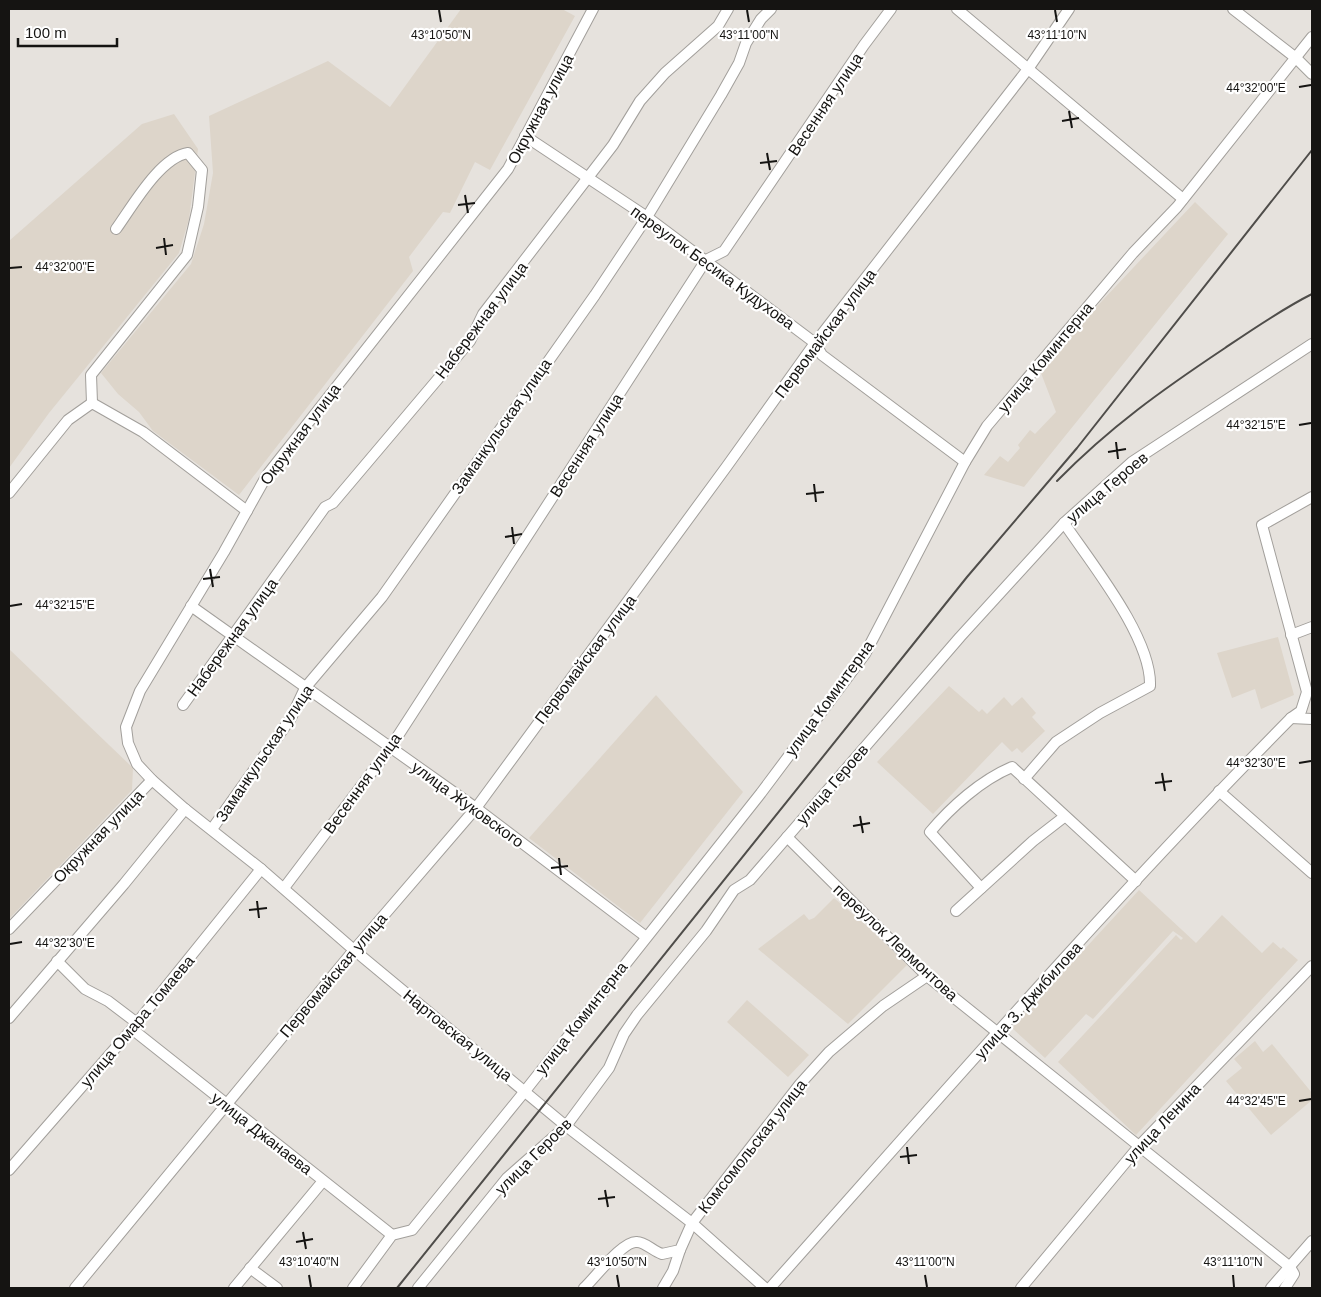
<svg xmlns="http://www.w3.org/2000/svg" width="1321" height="1297" viewBox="0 0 1321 1297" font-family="Arial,sans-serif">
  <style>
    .built { fill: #ddd5ca }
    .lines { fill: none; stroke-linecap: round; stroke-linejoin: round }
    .minor-casing { stroke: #a29f9b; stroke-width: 12 }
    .minor { stroke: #fff; stroke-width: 10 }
    .rail { stroke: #4f4d4a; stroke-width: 2 }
    .ticks { fill: none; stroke: #151412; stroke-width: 2 }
    .labels { text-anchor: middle; stroke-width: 4.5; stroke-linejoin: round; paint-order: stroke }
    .street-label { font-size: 16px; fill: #151412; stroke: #fff }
    .ticks-label { font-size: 12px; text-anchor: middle; fill: #151412; stroke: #fff; stroke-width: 4.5; stroke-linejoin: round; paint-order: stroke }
  </style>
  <rect width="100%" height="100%" fill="#e6e2dd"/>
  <g class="built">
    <polygon points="461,9 562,9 575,16 490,170 475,162 450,213 443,212 409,257 413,271 239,495 153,431 139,412 118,394 101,373 191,264 204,224 213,173 209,116 328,61 390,107"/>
    <polygon points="174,114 198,149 189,219 179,253 49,413 9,468 9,241 142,124"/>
    <polygon points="1195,202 1228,234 1024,487 984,475 1000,456 1008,462 1020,448 1018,445 1030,430 1035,434 1056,412 1039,368"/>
    <polygon points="1278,637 1294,695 1261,709 1255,689 1232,698 1217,653"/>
    <polygon points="9,649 133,768 132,790 9,919"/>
    <polygon points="949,686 979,712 982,709 987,714 1004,697 1012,706 1022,697 1036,713 1032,717 1045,731 1022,753 1017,748 1012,752 1002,742 933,814 877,762"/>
    <polygon points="656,695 743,792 640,923 529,838"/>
    <polygon points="1139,890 1196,943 1222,915 1262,953 1273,942 1281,949 1283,947 1298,960 1136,1135 1058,1062 1176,935 1181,940 1183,938 1173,931 1093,1019 1086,1014 1045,1058 1012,1028"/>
    <polygon points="834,898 867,926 907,965 848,1024 758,949 804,914 809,920 814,918"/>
    <polygon points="747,1000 809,1055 788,1077 727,1022"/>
    <polygon points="1255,1041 1263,1052 1272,1044 1312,1093 1312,1100 1271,1135 1226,1081 1242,1068 1234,1059"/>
  </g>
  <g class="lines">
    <g class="minor-casing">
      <g id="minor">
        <polyline points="593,9 508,169 267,475 224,552 140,691 126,727 128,743 137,764 152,780 185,809 261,869 354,950 566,1126 692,1223 765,1288"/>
        <polyline points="957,9 1183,199"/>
        <polyline points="1233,9 1296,58 1312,74"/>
        <polyline points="525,136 647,217 815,343 822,355 965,462"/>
        <path d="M92 403 91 375 187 255 198 207 202 170 188 153C160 157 132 207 116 229"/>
        <polyline points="9,493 68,420 92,403 143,432 247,511"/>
        <polyline points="191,606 476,808 645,936"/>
        <polyline points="1291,635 1312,627"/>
        <polyline points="183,705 325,507 333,503 470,341 483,314 613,145 640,101 665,73 718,26 728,9"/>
        <polyline points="1291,718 1312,719"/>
        <path d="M1024 779 1056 742 1100 713 1150 686C1152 638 1091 563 1064 523"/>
        <polyline points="1219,791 1312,873"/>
        <polyline points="212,829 291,718 305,688 382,597 595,295 647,217 721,95 739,63 746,43 761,19 771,9"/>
        <polyline points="787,837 927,976 1290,1267 1294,1274 1285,1288"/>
        <polyline points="284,888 390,748 706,260 724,251 864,45 891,9"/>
        <path d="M981 888 930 832C951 807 981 780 1012 767L1136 881"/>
        <polyline points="956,911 1033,841 1064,817"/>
        <polyline points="9,929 152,780"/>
        <polyline points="57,961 85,989 108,1001 137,1023"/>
        <polyline points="9,1018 124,884 185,809"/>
        <polyline points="132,1029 392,1235"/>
        <polyline points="9,1170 132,1029 261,869"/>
        <polyline points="250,1268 277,1288"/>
        <polyline points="75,1288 354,950 476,808 727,466 815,343 1028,69 1069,9"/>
        <polyline points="234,1288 323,1181"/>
        <polyline points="353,1288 392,1235 412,1230 525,1091 761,793 865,654 965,462 987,426 1133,253 1177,207 1312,37"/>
        <polyline points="418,1288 507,1178 566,1126 609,1068 624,1034 637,1015 706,931 734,890 750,880 960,637 1064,523 1132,462 1312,344"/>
        <path d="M584 1288C595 1278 623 1240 637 1242 645 1242 653 1251 662 1254L680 1250 692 1223 800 1084 829 1052 883 1006 927 976"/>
        <polyline points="663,1288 673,1271 680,1250"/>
        <path d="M770 1288C941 1096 1110 901 1291 718L1301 711 1307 692 1262 525 1312 497"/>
        <polyline points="1021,1288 1140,1145 1312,966"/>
        <polyline points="1271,1288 1312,1241"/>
      </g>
    </g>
    <use href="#minor" class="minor"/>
    <g class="rail">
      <path d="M1057 481C1110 427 1162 390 1225 348 1253 329 1282 309 1312 294"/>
      <polyline points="397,1288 967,577 1077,448 1312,150"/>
    </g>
  </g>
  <path class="ticks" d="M439 10 441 22M747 10 749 22M1055 10 1057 22M1299 87 1311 85M1069 111 1072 128M1062 121 1079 118M767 153 770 170M760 163 777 161M465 195 468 213M458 205 475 203M164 238 166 255M156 248 173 245M10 268 22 267M1299 425 1311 423M1116 442 1118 459M1108 452 1126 449M814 484 816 502M806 494 824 492M512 527 514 544M505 537 522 534M210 569 213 587M203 579 220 577M10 606 22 604M1299 763 1311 761M1162 773 1165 791M1155 783 1172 781M860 816 863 833M853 826 870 823M559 858 561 875M551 868 568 866M257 901 259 918M249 910 267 908M10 944 22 942M1299 1101 1311 1099M907 1147 909 1164M900 1157 917 1155M605 1190 608 1207M598 1199 615 1197M303 1232 306 1249M296 1242 313 1239M309 1275 311 1287M617 1275 619 1287M925 1275 927 1287M1233 1275 1234 1287"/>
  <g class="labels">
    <g class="street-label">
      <text transform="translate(825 104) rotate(-56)" y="6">Весенняя улица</text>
      <text transform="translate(540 109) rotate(-62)" y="6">Окружная улица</text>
      <text transform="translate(713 267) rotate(36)" y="6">переулок Бесика Кудухова</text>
      <text transform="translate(481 320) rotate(-53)" y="6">Набережная улица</text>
      <text transform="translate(825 333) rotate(-53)" y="6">Первомайская улица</text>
      <text transform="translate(1045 357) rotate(-50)" y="6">улица Коминтерна</text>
      <text transform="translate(501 426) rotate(-55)" y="6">Заманкульская улица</text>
      <text transform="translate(300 434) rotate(-53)" y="6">Окружная улица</text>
      <text transform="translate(586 445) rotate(-57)" y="6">Весенняя улица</text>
      <text transform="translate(1107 487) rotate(-40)" y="6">улица Героев</text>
      <text transform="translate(232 637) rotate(-54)" y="6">Набережная улица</text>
      <text transform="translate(585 659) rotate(-53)" y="6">Первомайская улица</text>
      <text transform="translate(829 698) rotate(-54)" y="6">улица Коминтерна</text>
      <text transform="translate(264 753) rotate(-56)" y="6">Заманкульская улица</text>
      <text transform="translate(362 783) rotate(-54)" y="6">Весенняя улица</text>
      <text transform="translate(832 784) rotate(-49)" y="6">улица Героев</text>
      <text transform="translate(468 804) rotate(36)" y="6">улица Жуковского</text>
      <text transform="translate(98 836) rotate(-46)" y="6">Окружная улица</text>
      <text transform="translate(896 942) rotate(43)" y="6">переулок Лермонтова</text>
      <text transform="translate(333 975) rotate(-50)" y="6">Первомайская улица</text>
      <text transform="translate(1028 1000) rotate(-48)" y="6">улица З. Джибилова</text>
      <text transform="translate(581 1018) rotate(-52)" y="6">улица Коминтерна</text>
      <text transform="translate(137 1021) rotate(-50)" y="6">улица Омара Томаева</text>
      <text transform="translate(458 1035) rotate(39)" y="6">Нартовская улица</text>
      <text transform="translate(1162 1123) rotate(-47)" y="6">улица Ленина</text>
      <text transform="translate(262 1133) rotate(38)" y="6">улица Джанаева</text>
      <text transform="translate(752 1146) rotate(-52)" y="6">Комсомольская улица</text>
      <text transform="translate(533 1156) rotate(-45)" y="6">улица Героев</text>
    </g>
  </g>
  <g class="ticks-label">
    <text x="441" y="39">43°10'50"N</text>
    <text x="749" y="39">43°11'00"N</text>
    <text x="1057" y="39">43°11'10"N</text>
    <text x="1256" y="92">44°32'00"E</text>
    <text x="65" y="271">44°32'00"E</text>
    <text x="1256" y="429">44°32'15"E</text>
    <text x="65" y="609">44°32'15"E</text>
    <text x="1256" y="767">44°32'30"E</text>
    <text x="65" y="947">44°32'30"E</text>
    <text x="1256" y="1105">44°32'45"E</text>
    <text x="309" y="1266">43°10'40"N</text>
    <text x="617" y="1266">43°10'50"N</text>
    <text x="925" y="1266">43°11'00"N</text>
    <text x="1233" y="1266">43°11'10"N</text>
  </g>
  <rect width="1321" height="1297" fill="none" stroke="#151412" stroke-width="20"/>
  <path d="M18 38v8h99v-8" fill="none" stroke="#151412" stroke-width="2.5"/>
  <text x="25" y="38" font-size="15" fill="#151412" stroke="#ffffff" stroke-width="4" paint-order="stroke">100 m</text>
</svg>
